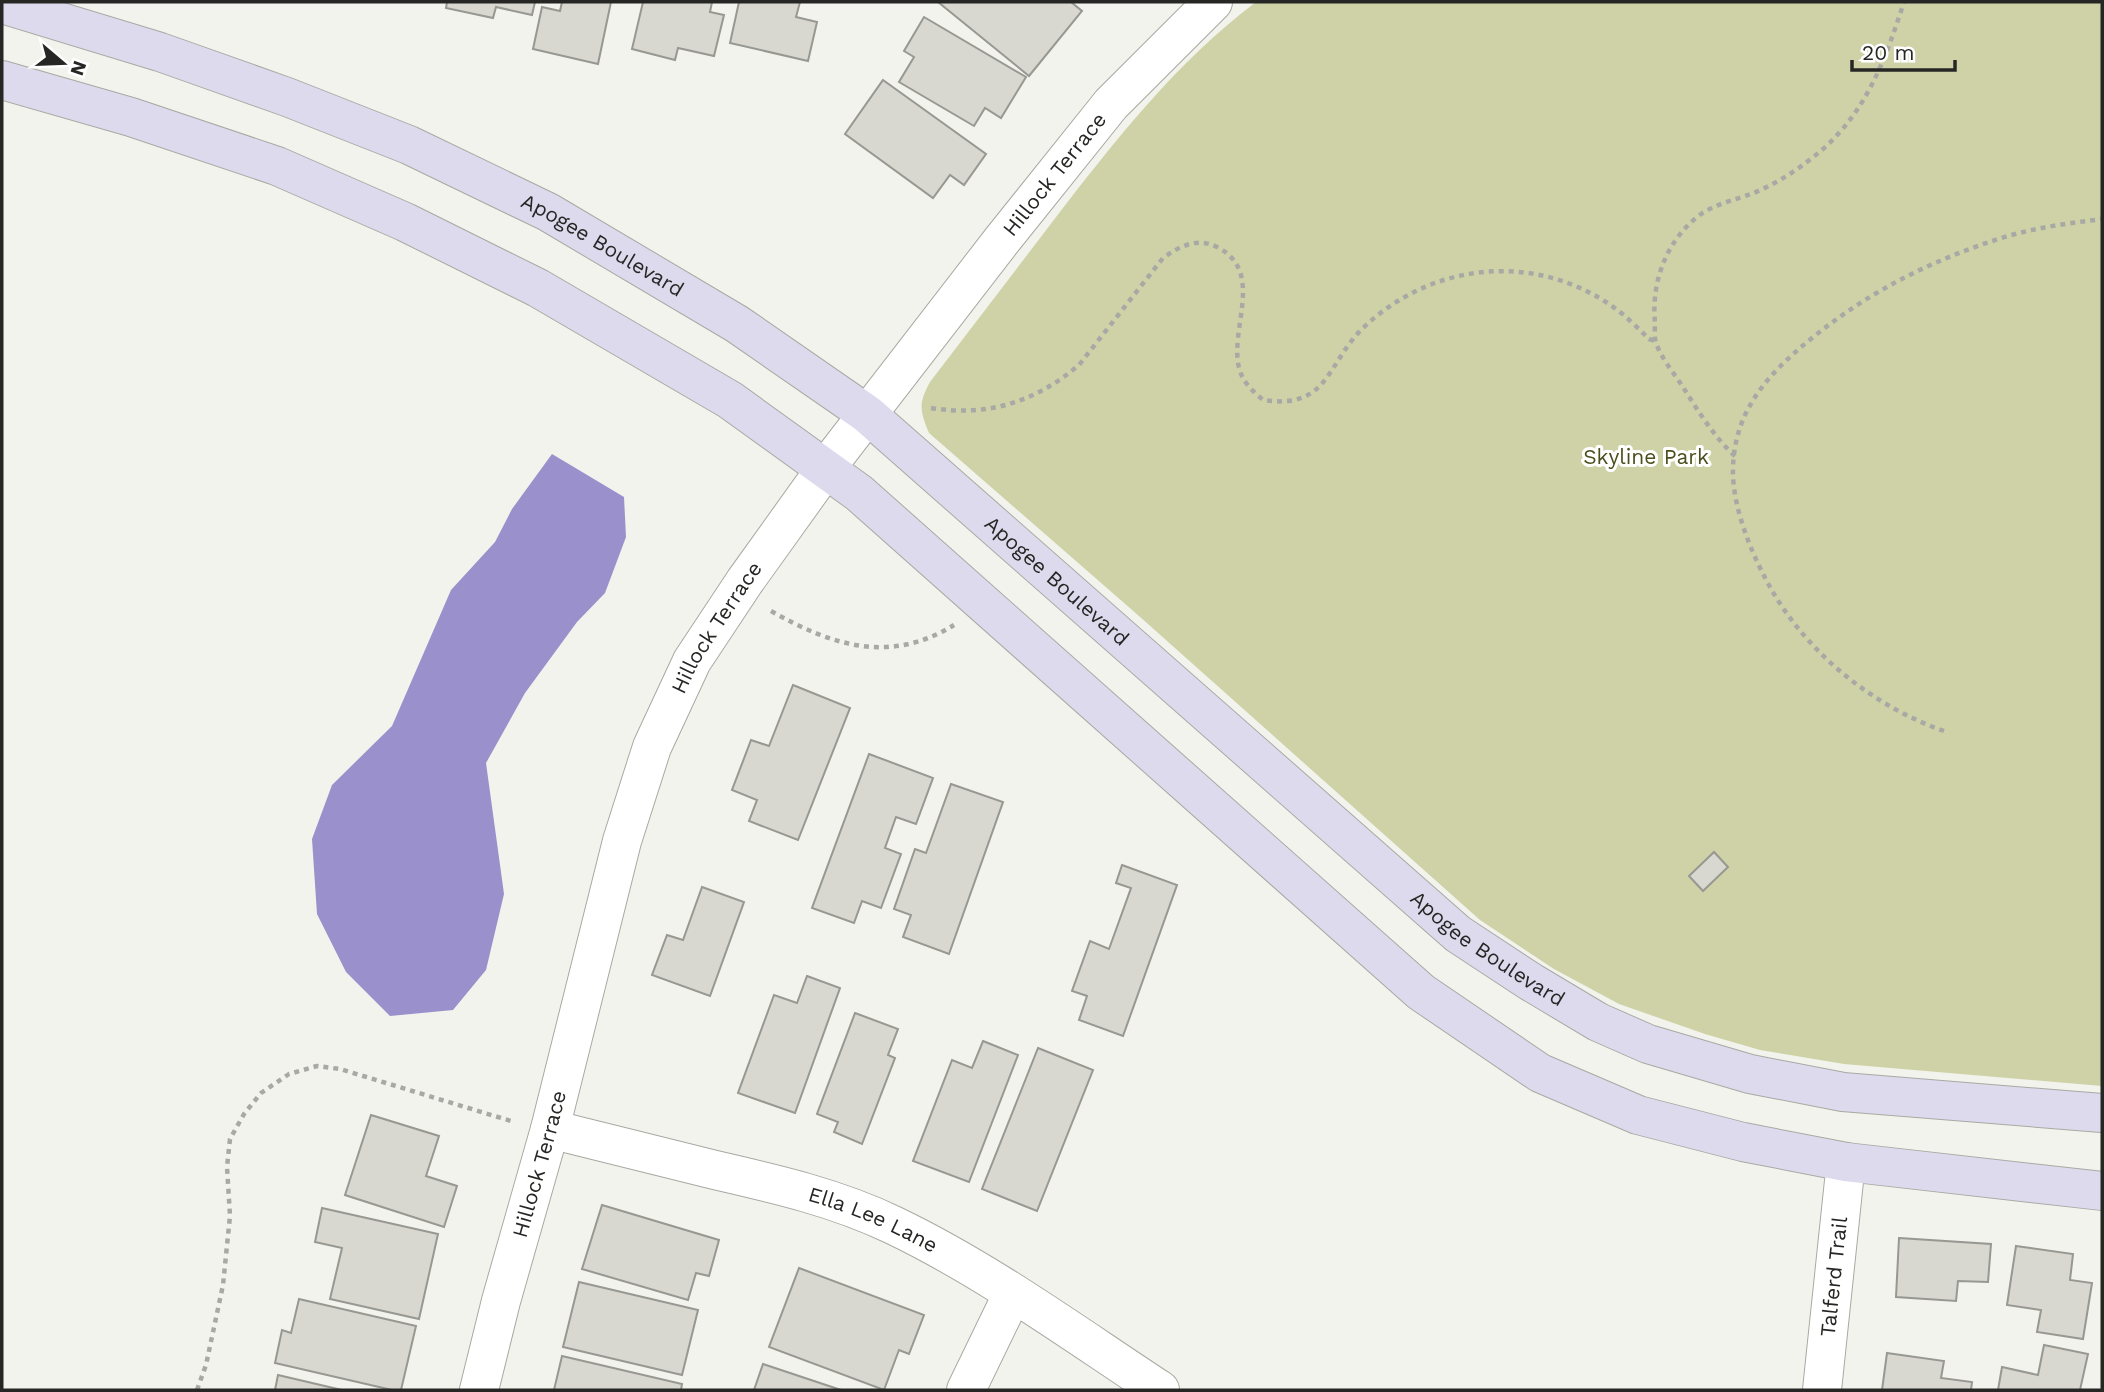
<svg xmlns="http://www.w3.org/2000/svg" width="2104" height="1392" viewBox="0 0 2104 1392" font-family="'Work Sans',sans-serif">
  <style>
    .green { fill: #cfd2a7 }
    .water { fill: #9990cc }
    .building { fill: #d8d8d1; stroke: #989892; stroke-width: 2 }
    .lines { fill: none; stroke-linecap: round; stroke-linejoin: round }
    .street-casing { stroke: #a9a9a3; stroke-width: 40 }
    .secondary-casing { stroke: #a9a9a3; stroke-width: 40 }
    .path { stroke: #a8a9a4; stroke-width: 4.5; stroke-dasharray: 5 5; stroke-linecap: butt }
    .street { stroke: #fff; stroke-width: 38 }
    .secondary { stroke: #dddaee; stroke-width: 38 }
    .labels { text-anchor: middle; stroke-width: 6; stroke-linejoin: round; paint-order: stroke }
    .street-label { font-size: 21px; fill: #262724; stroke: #fff }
    .park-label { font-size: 21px; fill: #4d4e1c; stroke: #fff }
  </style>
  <rect width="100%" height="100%" fill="#f2f3ec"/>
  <path class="green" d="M1256 2H2102V1086L1844 1064 1760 1050 1705 1034 1619 1004 1554 969 1480 920 1139 616 929 433C920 411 918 404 930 382 971 328 1012 275 1053 221 1114 142 1176 62 1256 2Z"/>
  <polygon class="water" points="552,454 624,497 626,537 605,593 577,622 525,693 486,763 504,894 486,970 453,1010 390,1016 346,972 317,914 312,839 332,785 392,726 451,590 495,542 512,509"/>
  <g class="building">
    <polygon points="447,2 535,2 532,15 496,7 493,18 446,8"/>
    <polygon points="562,2 611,2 598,64 533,49 542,7 560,11"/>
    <polygon points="643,2 712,2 710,12 724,15 714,56 678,48 675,60 632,49"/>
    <polygon points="739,2 800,2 796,17 817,22 808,61 730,43"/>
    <polygon points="938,2 1071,2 1082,11 1029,76"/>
    <polygon points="924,17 1026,77 1001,118 985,108 974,126 899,82 914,57 904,51"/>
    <polygon points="883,80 986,154 964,185 950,175 933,198 845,134"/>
    <polygon points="793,685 850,708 798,840 749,821 757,800 732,790 751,740 769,746"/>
    <polygon points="869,754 933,778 916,824 896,817 885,848 901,854 881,908 862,901 854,923 812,908"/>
    <polygon points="951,784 1003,802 949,954 903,937 911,915 894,909 915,849 926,853"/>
    <polygon points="1714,852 1728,867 1703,891 1689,876"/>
    <polygon points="1122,865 1177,885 1123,1036 1079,1020 1087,996 1072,991 1090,941 1109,949 1131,888 1116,883"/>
    <polygon points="702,887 744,902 710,996 652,975 667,935 683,940"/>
    <polygon points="807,976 840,988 795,1113 738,1093 774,995 797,1003"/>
    <polygon points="855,1013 898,1029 888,1055 895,1058 862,1144 834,1132 838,1122 817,1114"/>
    <polygon points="983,1041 1018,1055 969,1182 913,1161 952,1060 972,1068"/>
    <polygon points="1038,1048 1093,1070 1037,1211 982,1189"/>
    <polygon points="371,1115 439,1136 426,1176 457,1186 444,1227 345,1195"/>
    <polygon points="602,1205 719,1240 709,1276 696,1273 688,1300 582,1269"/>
    <polygon points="322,1208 438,1234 419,1319 330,1299 342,1248 315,1242"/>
    <polygon points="1899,1238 1991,1244 1988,1282 1958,1281 1956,1301 1896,1297"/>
    <polygon points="2016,1246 2073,1254 2070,1280 2092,1283 2083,1339 2037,1332 2041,1310 2007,1305"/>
    <polygon points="799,1268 924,1315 909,1354 899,1350 884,1390 769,1347"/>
    <polygon points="579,1282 698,1310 682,1375 563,1347"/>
    <polygon points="299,1299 416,1326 401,1390 392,1390 275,1363 282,1330 291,1333"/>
    <polygon points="2044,1345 2088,1354 2080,1390 1998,1390 2002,1367 2038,1375"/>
    <polygon points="1887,1353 1944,1361 1941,1378 1972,1382 1971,1390 1882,1390"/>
    <polygon points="562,1356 682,1384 681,1390 554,1390"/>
    <polygon points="763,1364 841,1390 754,1390"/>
    <polygon points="278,1375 342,1390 275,1390"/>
  </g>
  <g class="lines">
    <g class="street-casing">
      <g id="street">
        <path id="s1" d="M550 1129C605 1143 660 1156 715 1170 776 1184 837 1198 893 1225 987 1270 1073 1333 1160 1390"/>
        <path id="s2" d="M479 1390 501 1301 550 1129 622 841 652 747 692 661 745 581 826 468 1002 240 1111 104 1213 2"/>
        <polyline points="966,1390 1013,1293"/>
        <path id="s3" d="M1822 1390 1846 1162"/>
      </g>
    </g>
    <g class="secondary-casing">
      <g id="secondary">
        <path id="s4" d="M2 4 160 52 287 97 409 145 548 212 737 324 867 414 1458 934 1531 982 1598 1022 1648 1044 1750 1074 1843 1092 2102 1113"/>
        <polyline points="2,80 131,117 277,166 405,222 538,288 730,400 859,493 1421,992 1540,1073 1638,1115 1743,1142 1846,1162 2102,1191"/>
      </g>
    </g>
    <g class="path">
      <path d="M931 408C988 417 1035 402 1079 365L1163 258C1180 246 1197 237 1217 247 1267 272 1227 332 1240 371 1244 384 1254 392 1263 400 1329 410 1326 364 1363 328 1431 263 1531 252 1609 304 1624 314 1637 327 1649 339L1655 341"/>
      <path d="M1735 456C1713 436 1697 409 1681 384 1672 371 1661 357 1656 343 1654 337 1655 328 1655 322 1651 281 1667 239 1701 214 1716 204 1734 200 1751 194 1777 184 1802 167 1823 149 1868 109 1886 57 1904 2"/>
      <path d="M771 611C831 645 889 665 954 625"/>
      <path d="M1944 731C1875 707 1812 657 1774 594 1754 560 1732 509 1733 469 1734 410 1769 373 1812 338 1871 290 1936 258 2008 236 2039 227 2071 223 2102 219"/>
      <polyline points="197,1390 206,1365 223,1285 230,1216 227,1167 230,1139 244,1114 261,1093 289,1074 317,1066 340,1069 511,1121"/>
    </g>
    <use href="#street" class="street"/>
    <use href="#secondary" class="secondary"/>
  </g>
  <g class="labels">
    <g class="street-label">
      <text dy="7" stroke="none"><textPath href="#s2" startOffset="1368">Hillock Terrace</textPath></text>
      <text dy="7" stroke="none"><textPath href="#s4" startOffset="649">Apogee Boulevard</textPath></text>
      <text dy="7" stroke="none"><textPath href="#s4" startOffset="1216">Apogee Boulevard</textPath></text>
      <text dy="7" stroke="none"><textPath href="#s2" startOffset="802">Hillock Terrace</textPath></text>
      <text dy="7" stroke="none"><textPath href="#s4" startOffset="1783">Apogee Boulevard</textPath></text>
      <text dy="7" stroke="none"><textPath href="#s2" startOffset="234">Hillock Terrace</textPath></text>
      <text dy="7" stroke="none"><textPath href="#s1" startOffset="336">Ella Lee Lane</textPath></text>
      <text dy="7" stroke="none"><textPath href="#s3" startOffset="114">Talferd Trail</textPath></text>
    </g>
    <g class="park-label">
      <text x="1646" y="464">Skyline Park</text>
    </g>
  </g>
  <rect width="2104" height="1392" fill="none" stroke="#262724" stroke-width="7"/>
  <g transform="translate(63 63) rotate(109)" stroke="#ffffff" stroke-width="5" paint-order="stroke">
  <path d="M0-5L12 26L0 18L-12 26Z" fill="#262724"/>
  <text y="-10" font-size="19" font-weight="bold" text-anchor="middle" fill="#262724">N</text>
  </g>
  <path d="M1852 60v10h103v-10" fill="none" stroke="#262724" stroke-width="3.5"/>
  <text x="1862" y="60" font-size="21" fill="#262724" stroke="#ffffff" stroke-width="5" paint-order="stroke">20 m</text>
</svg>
